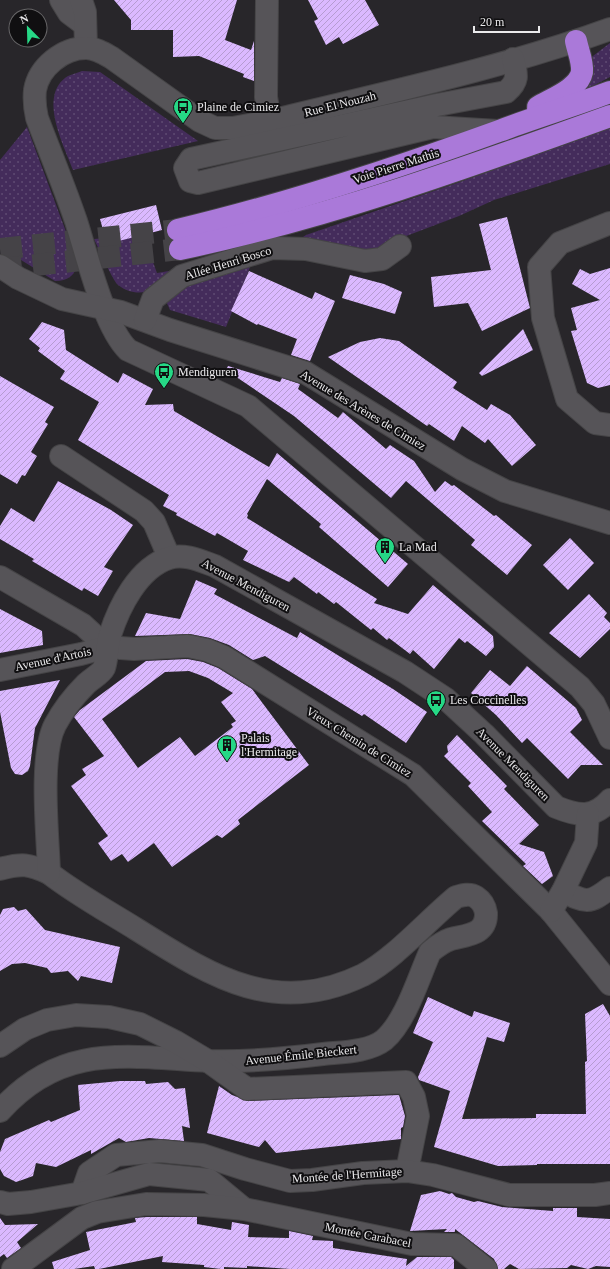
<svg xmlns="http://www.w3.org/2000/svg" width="610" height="1269" viewBox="0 0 610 1269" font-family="Georgia,serif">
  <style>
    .grass { fill: url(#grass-dots) }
    .building { fill: url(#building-hatch); fill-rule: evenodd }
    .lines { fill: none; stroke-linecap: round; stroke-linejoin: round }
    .highway-tunnel { stroke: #454347; stroke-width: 22; stroke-dasharray: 22 11; stroke-linecap: butt }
    .minor-casing { stroke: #454446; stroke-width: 24 }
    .highway-casing { stroke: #454446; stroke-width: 24 }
    .minor { stroke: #565458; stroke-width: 22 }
    .highway { stroke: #aa79d9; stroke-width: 22 }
    .labels { text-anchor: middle; stroke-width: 4; stroke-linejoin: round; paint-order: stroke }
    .street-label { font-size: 12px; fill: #ebeaec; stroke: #100f11 }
    .poi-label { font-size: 12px; fill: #ebeaec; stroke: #100f11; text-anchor: start }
  </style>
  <defs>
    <pattern id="grass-dots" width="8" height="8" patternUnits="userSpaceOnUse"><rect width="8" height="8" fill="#442c5b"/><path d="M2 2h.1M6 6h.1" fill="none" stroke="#5f4b73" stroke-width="1.8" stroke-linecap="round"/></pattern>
    <pattern id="building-hatch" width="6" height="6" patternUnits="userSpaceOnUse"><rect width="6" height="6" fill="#dbb9ff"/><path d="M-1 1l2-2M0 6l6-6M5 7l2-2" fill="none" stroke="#b69cd1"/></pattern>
  </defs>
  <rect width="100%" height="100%" fill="#28262a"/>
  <g class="grass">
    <polygon points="610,43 610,77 585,90 589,74 589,59"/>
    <path d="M82 71 100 72 198 141 73 170C64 145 37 95 68 76 72 74 78 73 82 71Z"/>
    <path d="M27 127 78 264C74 276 68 281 55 281L0 247V160Z"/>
    <polygon points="610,127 610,164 494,200 459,216 401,238 377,254 297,241 306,235 460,182"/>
    <path d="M143 235 157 273 193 267C171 280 144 305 118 285 113 281 98 247 94 239Z"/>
    <polygon points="252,262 226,327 170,310 166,301 173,287"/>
  </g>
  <g class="building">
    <polygon points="114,0 237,0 225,40 251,50 254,41 254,81 243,77 244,74 199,56 173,57 173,30 131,30 131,20"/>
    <polygon points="308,0 365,0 379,25 343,44 339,37 326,45 314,21 318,19"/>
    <polygon points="156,205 162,230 107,244 100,219"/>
    <polygon points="507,217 530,308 482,331 468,303 434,307 431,277 491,270 479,224"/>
    <polygon points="610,268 610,385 598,388 587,383 571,331 577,330 571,308 600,300 572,284 580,269 590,274"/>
    <polygon points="249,271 312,299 315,292 335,301 310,361 291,355 297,339 258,324 257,325 231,311"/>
    <polygon points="350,275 384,284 402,292 395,314 342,298"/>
    <polygon points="42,322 64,330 66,350 118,383 123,373 153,389 145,405 173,404 174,411 269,467 277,453 408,564 388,587 319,527 321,524 267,479 247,514 248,515 247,518 377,599 374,603 408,614 433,585 493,636 494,647 486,656 467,641 465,643 459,638 434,669 413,650 410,654 389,638 387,640 373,628 371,630 336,602 334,604 318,592 317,594 294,577 289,582 243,560 248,551 217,533 215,536 176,515 177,513 163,506 169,495 78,440 99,402 60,379 65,371 38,351 40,348 29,339"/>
    <polygon points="523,329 533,350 482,376 479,373"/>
    <polygon points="380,338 399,341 457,382 453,388 487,410 491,404 510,415 536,445 512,466 488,439 485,443 462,426 454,441 429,424 427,426 328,357 360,342"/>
    <polygon points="228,366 280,382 282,378 300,384 298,389 338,418 343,412 386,449 390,445 414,461 435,492 445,481 452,486 454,485 494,516 496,515 532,545 507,575 471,545 475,540 406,481 391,498 294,416 226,370"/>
    <polygon points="0,376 54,407 45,422 48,424 31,452 37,456 25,476 22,475 17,484 0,474"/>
    <polygon points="58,481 111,510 133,525 104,567 113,571 98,596 84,588 82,591 32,561 34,559 0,539 0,526 11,508 34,522"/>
    <polygon points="570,538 594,563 568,590 543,565"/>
    <polygon points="196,580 217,589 214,594 297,638 300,632 393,689 427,712 406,743 364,714 362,716 265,656 253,660 229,645 210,638 190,634 135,636 146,613 180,619"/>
    <polygon points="589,594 607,613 604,617 610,623 610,629 580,658 549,633"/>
    <polygon points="0,609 42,631 43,645 0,653"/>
    <path d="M187 659 203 662 218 668 252 689 309 765 238 820 240 824 222 838 217 835 172 867 154 843 128 862 122 854 111 861 98 843 108 836 71 786 86 775 82 769 104 756 74 717 80 710 146 661ZM189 671 208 678 233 693 221 702 236 721 231 724 233 727 195 756 180 737 138 768 102 719 165 672Z"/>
    <polygon points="527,666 576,708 582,720 570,732 603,765 581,765 568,779 527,738 522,743 496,715 471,693 490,670 510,686"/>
    <polygon points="60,680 35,728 30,766 28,771 22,775 15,774 11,768 0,712 0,691"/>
    <polygon points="457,735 507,786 504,789 539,825 519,844 544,852 553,876 542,884 523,866 526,864 482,821 492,812 468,786 471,783 444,756 448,752 447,746"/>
    <polygon points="14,907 18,911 26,909 45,930 120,947 112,983 81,976 78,981 68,971 51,973 47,968 25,963 12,964 0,971 0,915 3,909"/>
    <polygon points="428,997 472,1017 474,1011 510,1023 504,1042 487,1037 462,1119 536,1118 536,1114 586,1114 585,1062 587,1061 585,1014 603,1004 610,1016 610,1164 537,1164 537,1165 498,1166 434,1147 450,1091 419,1080 418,1077 433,1042 413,1033"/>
    <polygon points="120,1081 145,1081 146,1084 168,1082 175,1089 185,1088 190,1128 182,1126 184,1141 149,1138 126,1142 119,1138 91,1154 91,1150 56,1167 36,1163 33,1176 22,1180 16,1182 4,1176 0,1169 0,1152 5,1139 49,1120 51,1122 80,1110 78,1085"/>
    <polygon points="219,1086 232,1095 248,1101 399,1095 405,1116 403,1127 401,1128 401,1139 276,1153 265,1140 259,1147 207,1133"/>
    <polygon points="440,1191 449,1194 452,1193 456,1197 474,1202 478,1201 502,1207 553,1211 553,1208 577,1208 577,1217 610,1219 610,1267 596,1266 588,1269 571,1265 567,1268 519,1269 510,1264 504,1269 498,1269 494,1259 455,1229 455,1232 444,1232 447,1229 410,1231 421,1195"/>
    <polygon points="147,1217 197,1217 197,1224 231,1230 232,1222 249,1225 248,1237 289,1238 289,1231 313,1236 312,1240 333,1241 333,1248 407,1259 406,1266 417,1257 451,1257 454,1260 454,1269 290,1269 247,1266 247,1268 224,1267 224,1269 221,1269 204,1267 204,1265 162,1262 163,1256 99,1269 95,1269 94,1266 74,1269 54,1269 52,1262 90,1250 86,1232 136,1222 135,1218"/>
    <polygon points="0,1218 5,1225 38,1224 17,1242 21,1248 7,1258 4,1254 0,1257"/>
  </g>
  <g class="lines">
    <g class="highway-tunnel">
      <polyline points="0,249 178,230"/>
      <polyline points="0,269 180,249"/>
    </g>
    <g class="minor-casing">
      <g id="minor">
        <polyline points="61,0 69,13 85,25"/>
        <polyline points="81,0 85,12 86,48"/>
        <polyline points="267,0 266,97 270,121"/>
        <path d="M610 29C500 69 384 93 270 121L233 128H215L200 121 112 58C105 54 96 48 86 48 63 48 39 67 35 90 34 99 35 109 37 118 50 152 64 186 76 221 87 255 104 327 128 350L248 406 580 687 594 704 610 738"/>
        <path d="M498 131 433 127 198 183 190 181 185 168 191 159 437 105 506 92C519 81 517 75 513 59"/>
        <polyline points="610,223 560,243 539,267 543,318 567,399 595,423 610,425"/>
        <polyline points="0,266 18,278 62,299 121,312 170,330 306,373 462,469 505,491 610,523"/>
        <polyline points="145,320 153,299 182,276 272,248 306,249 365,261 382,259 400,246"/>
        <polyline points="61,456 144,511 154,522 169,557"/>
        <polyline points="0,577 83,625 107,647"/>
        <polyline points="0,670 81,654 107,647 134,649 188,646 207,650 224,657 413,775 551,911 610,984"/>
        <path d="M0 869C22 863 29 864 49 873 76 894 107 911 136 929 210 975 274 1018 363 975 394 959 428 920 456 897 463 895 470 893 476 897 482 901 485 906 486 913 487 935 466 935 451 939 442 942 437 946 430 952 418 979 406 1021 384 1040 369 1052 341 1052 323 1054 283 1059 248 1062 208 1061 126 1057 62 1042 0 1111"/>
        <path d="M49 873C48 837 39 756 55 725 63 710 74 696 86 684 91 679 101 674 104 668 107 660 107 645 110 635 119 607 138 568 169 558 184 553 201 561 215 566L405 672 446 699 484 734 556 807C578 816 593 819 610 800"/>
        <path d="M563 891C586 903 589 904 610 888"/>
        <polyline points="551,911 563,891 586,843 588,814"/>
        <polyline points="0,1046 25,1029 47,1020 76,1015 109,1017 140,1024 176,1042 208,1061 247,1089 406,1082 414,1097 418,1116 407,1171"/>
        <polyline points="82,1193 89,1173 116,1155 160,1151 202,1155 245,1169 290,1181 312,1180 363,1173 407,1171 433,1175 509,1195 595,1195 610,1193"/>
        <polyline points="0,1202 8,1204 31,1202 82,1193 149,1174 209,1180 244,1209"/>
        <polyline points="13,1269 82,1218 97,1212 146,1204 204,1205 244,1209 412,1244 456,1245 486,1269"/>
      </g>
    </g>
    <g class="highway-casing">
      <g id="highway">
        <path d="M538 107C551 99 579 89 582 72 583 62 578 51 576 41"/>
        <path d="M178 230C287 204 394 169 499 131 536 117 573 106 610 92"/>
        <path d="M180 249C327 218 469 167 610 116"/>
      </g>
    </g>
    <use href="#minor" class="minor"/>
    <use href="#highway" class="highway"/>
  </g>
  <defs>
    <g id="bus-pin" transform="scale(1)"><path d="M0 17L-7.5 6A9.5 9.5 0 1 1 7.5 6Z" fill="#26d886" stroke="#100f11"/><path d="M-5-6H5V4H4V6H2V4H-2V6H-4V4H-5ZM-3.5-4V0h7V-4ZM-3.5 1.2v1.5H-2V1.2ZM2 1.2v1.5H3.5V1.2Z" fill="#111"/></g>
    <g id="building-pin" transform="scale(1)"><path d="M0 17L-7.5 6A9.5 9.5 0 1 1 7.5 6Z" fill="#26d886" stroke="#100f11"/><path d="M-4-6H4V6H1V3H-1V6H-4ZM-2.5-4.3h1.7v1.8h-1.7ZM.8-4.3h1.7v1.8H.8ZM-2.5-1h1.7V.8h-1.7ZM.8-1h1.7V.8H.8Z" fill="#111"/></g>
  </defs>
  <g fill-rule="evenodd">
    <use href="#bus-pin" x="183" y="107"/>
    <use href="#bus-pin" x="164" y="372"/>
    <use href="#building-pin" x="385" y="547"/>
    <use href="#bus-pin" x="436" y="700"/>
    <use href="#building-pin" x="227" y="745"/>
  </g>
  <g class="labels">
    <g class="street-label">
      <text transform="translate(340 104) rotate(-14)" y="4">Rue El Nouzah</text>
      <text transform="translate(396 166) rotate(-18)" y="4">Voie Pierre Mathis</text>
      <text transform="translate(228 263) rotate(-17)" y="4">Allée Henri Bosco</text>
      <text transform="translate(363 410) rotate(31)" y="4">Avenue des Arènes de Cimiez</text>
      <text transform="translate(246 585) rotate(28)" y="4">Avenue Mendiguren</text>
      <text transform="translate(53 659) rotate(-12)" y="4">Avenue d'Artois</text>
      <text transform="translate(359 742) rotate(32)" y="4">Vieux Chemin de Cimiez</text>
      <text transform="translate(513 764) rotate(45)" y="4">Avenue Mendiguren</text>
      <text transform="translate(301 1055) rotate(-6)" y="4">Avenue Émile Bieckert</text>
      <text transform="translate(347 1175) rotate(-4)" y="4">Montée de l'Hermitage</text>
      <text transform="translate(368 1235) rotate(11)" y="4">Montée Carabacel</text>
    </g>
    <g class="poi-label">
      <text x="197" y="111">Plaine de Cimiez</text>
      <text x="178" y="376">Mendiguren</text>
      <text x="399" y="551">La Mad</text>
      <text x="450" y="704">Les Coccinelles</text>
      <text x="241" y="742">Palais<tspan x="241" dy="14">l'Hermitage</tspan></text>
    </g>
  </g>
  <g transform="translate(28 28) rotate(337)"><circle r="19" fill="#100f11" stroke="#686769"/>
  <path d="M0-3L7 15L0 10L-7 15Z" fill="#26d886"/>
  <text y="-6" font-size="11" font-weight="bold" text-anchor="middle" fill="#ebeaec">N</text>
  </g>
  <path d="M474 26v6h65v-6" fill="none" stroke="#ebeaec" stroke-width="2"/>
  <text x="480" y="26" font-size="12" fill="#ebeaec" stroke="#100f11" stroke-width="3" paint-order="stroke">20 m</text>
</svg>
